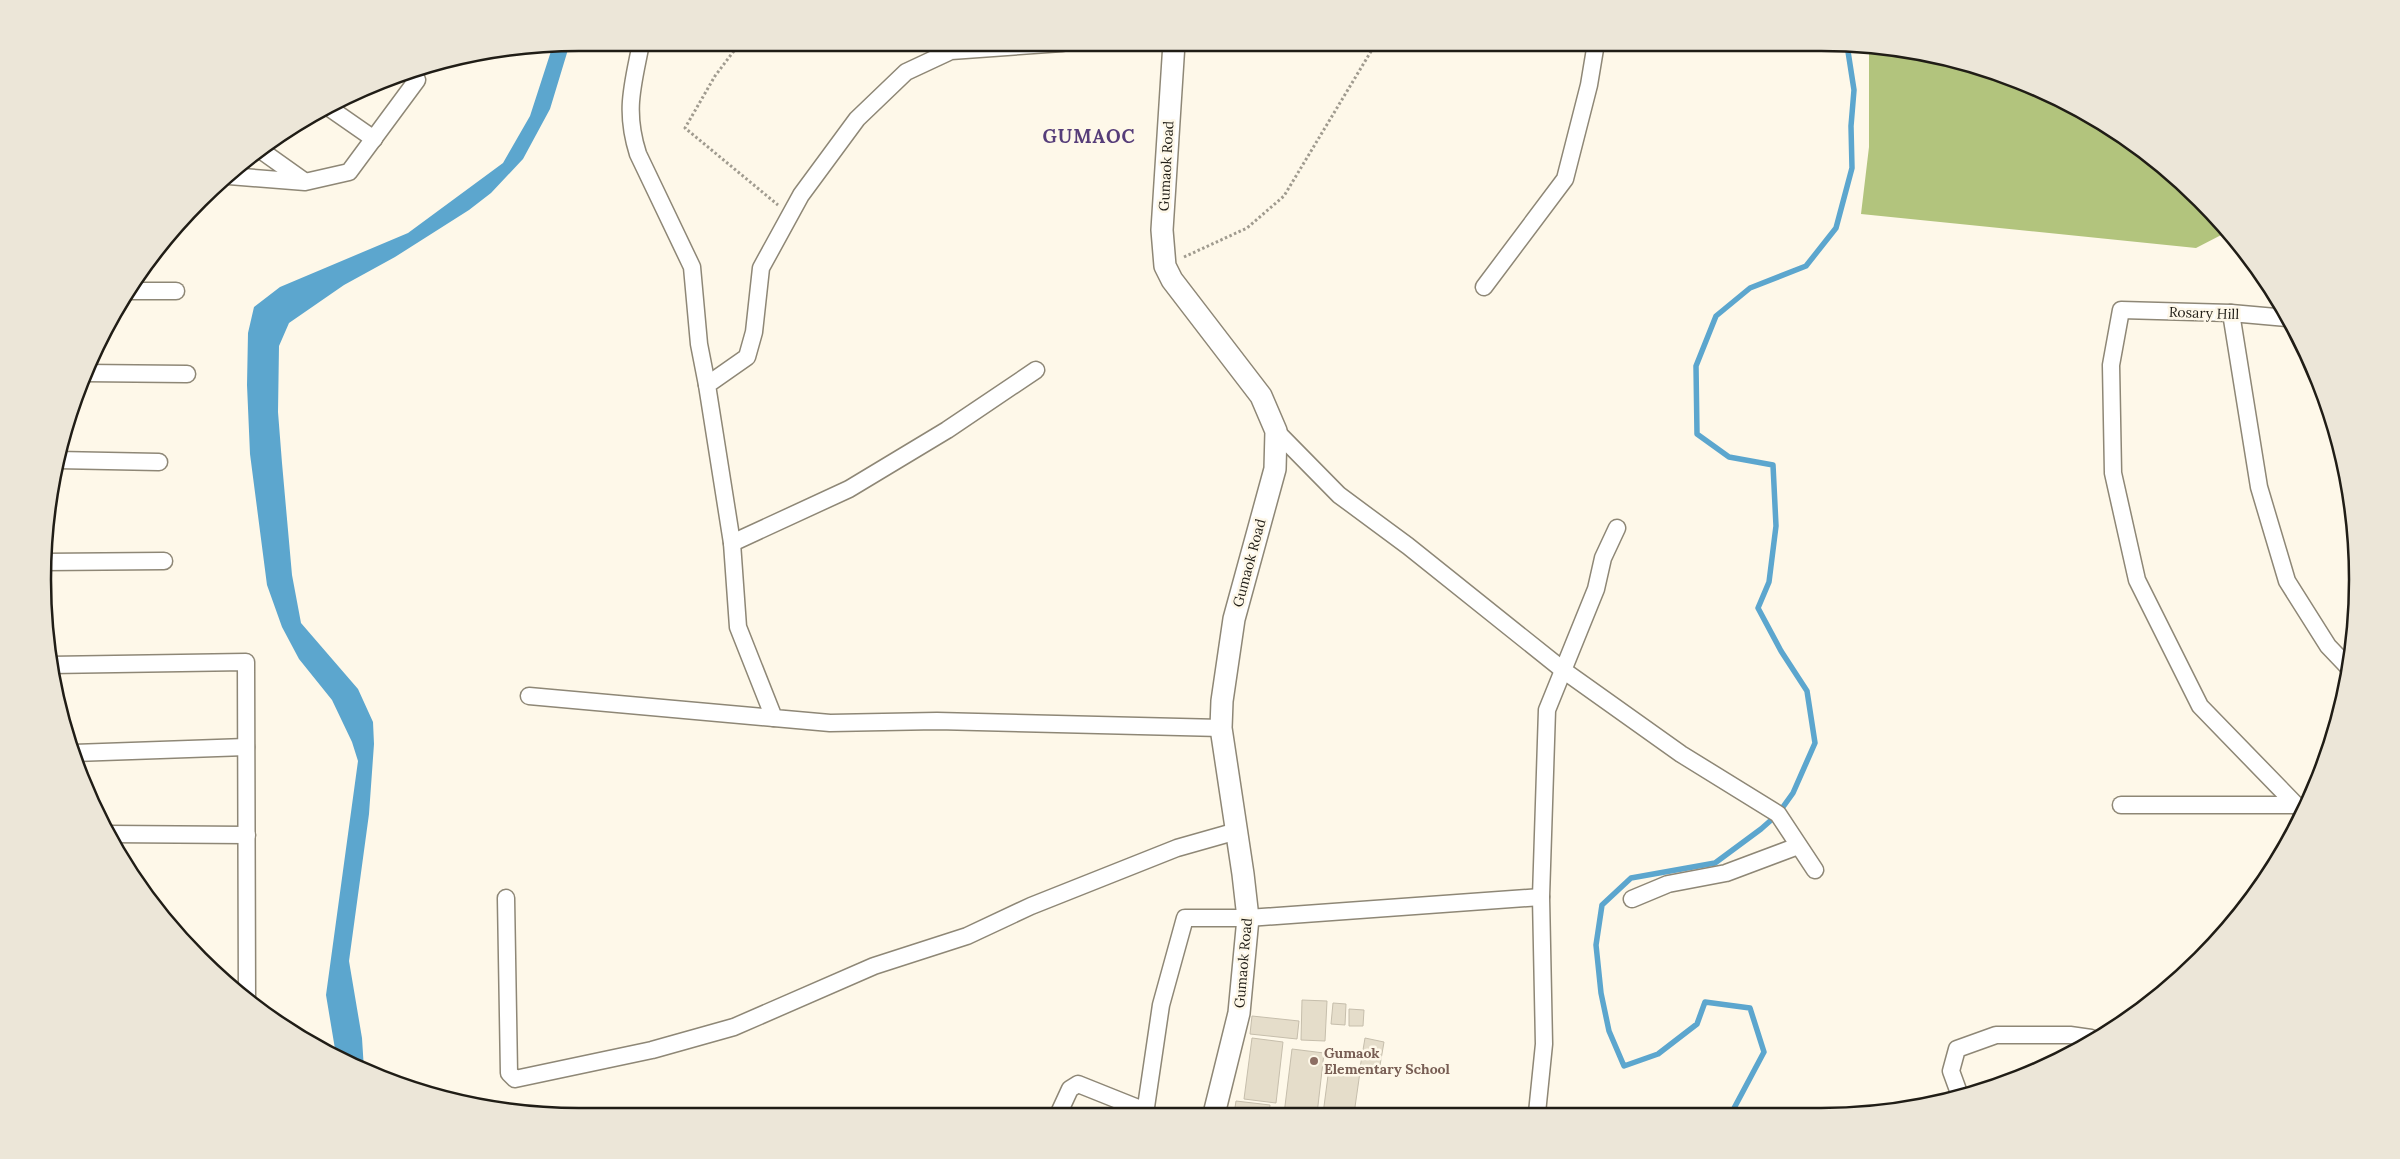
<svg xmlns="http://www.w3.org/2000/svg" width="2400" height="1159" viewBox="0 0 2400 1159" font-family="Lora,serif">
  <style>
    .forest { fill: #b2c47d }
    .water { fill: #5ca6ce }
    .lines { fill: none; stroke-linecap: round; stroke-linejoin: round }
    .stream { stroke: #5ca6ce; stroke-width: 5.5 }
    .building { fill: #e5ddca; stroke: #c6beac }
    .minor-casing { stroke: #8e8776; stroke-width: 19 }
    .tertiary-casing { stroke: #8e8776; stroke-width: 24 }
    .path { stroke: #a09b8f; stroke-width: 3; stroke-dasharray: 2.5 2.5; stroke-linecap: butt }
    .minor { stroke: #fff; stroke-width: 16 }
    .tertiary { stroke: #fff; stroke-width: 21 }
    .education-dot { fill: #8d6e63; stroke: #fef8e9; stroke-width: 2 }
    .labels { text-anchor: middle; stroke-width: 5; stroke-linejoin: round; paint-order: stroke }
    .street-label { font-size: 14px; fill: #201d16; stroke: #fef8e9 }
    .education-label { font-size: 14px; font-weight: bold; fill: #785e54; stroke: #fef8e9; text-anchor: start }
    .district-label { font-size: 19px; font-weight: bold; letter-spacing: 1px; fill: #563d79; stroke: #fef8e9 }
    .rim { fill: none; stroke: #201d16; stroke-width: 2.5 }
  </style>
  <rect width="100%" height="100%" fill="#fef8e9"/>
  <polygon class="forest" points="1869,47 1926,53 2026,83 2119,133 2200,200 2227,232 2196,248 1861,214 1869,147"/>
  <polygon class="water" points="570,43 550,109 523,159 491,193 469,210 395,257 344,285 289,323 279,346 278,412 282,463 292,575 301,623 358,689 373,722 374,744 369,814 349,961 362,1038 364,1070 336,1055 326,995 358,761 352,742 332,700 299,659 282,627 267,585 250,454 247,385 248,333 254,307 280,287 408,233 503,163 530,116 553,45"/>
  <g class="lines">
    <polyline class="stream" points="1732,1112 1764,1052 1750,1008 1705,1002 1697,1024 1658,1054 1624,1066 1609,1031 1601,993 1596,945 1602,905 1631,878 1715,863 1761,829 1778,814 1793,793 1815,743 1807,691 1781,651 1758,608 1769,582 1776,526 1773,465 1729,457 1697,434 1696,366 1716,316 1750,288 1806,266 1836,228 1852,168 1851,126 1854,90 1847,45"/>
  </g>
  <g class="building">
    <polygon points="1302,1000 1327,1001 1325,1041 1301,1040"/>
    <polygon points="1333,1003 1346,1004 1345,1025 1331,1024"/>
    <polygon points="1349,1009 1364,1010 1363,1026 1349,1026"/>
    <polygon points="1252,1016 1299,1021 1297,1039 1250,1034"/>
    <polygon points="1252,1038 1283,1042 1276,1103 1244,1099"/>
    <polygon points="1365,1038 1384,1042 1379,1071 1360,1068"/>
    <polygon points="1292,1049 1324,1053 1317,1114 1284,1114"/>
    <polygon points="1329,1068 1360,1072 1354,1114 1323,1114"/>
    <polygon points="1236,1101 1270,1105 1269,1114 1234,1114"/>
  </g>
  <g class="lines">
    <g class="minor-casing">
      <g id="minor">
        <path d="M641 43C633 85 624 110 638 154L692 267 699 344 707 385"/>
        <polyline points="1062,43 951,51 906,72 857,119 801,195 761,268 754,332 747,357 707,385 732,543 738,627 774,718 830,723 937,721 1221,728"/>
        <polyline points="328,107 374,139"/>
        <polyline points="259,149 304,181"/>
        <polyline points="229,176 305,182 349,172 417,80 406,72"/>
        <polyline points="1484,287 1565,179 1589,85 1596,43"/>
        <polyline points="128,291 176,291"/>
        <polyline points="2231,313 2259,487 2287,581 2328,646 2349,668"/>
        <polyline points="2287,318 2231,313 2121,310 2111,365 2113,473 2137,580 2200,706 2302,811"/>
        <polyline points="84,373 187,374"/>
        <polyline points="1276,431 1339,495 1408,546 1563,670 1681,754 1778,814 1815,870"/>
        <polyline points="57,460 159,462"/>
        <polyline points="732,543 849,489 947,430 1036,370"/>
        <polyline points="44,562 164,561"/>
        <polyline points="50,665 246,662 247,1000"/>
        <polyline points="529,696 774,718"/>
        <polyline points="74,753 246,747"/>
        <polyline points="2121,805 2296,805"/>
        <polyline points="108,834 247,835"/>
        <polyline points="506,898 509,1073 515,1079 652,1050 734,1027 874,966 967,936 1031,906 1177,848 1237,831"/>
        <polyline points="1632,899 1668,884 1726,873 1798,846"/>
        <polyline points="1959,1093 1951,1071 1957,1049 1996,1035 2070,1035 2091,1038"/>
        <polyline points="1537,1113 1544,1044 1541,897 1547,710 1596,589 1603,558 1617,528"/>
        <polyline points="1058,1115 1070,1089 1078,1084 1138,1108 1146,1107 1161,1005 1185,918 1248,918 1541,897"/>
      </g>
    </g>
    <g class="tertiary-casing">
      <polyline id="tertiary" points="1174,43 1162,230 1165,266 1172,280 1261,396 1276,431 1275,469 1234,619 1222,701 1221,728 1243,874 1248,918 1239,1013 1214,1114"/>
    </g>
    <g class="path">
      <polyline points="740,43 715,76 685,128 778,205"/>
      <polyline points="1184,257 1247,228 1284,196 1376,43"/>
    </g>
    <use href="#minor" class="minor"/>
    <use href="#tertiary" class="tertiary"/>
  </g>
  <circle class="education-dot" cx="1314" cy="1061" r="5"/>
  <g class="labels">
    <g class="street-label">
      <text transform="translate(1166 166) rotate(-87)" y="5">Gumaok Road</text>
      <text transform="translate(2204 313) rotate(2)" y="5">Rosary Hill</text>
      <text transform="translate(1249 563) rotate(-75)" y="5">Gumaok Road</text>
      <text transform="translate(1243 963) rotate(-85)" y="5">Gumaok Road</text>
    </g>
    <g class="education-label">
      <text x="1324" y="1058">Gumaok<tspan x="1324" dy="16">Elementary School</tspan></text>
    </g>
    <g class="district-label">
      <text x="1089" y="143">GUMAOC</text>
    </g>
  </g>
  <path d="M0 0H2400V1159H0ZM579 51H1821A528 528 0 0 1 2349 579V580A528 528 0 0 1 1821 1108H579A528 528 0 0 1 51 580V579A528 528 0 0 1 579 51Z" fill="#ece6d8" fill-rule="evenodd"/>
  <path class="rim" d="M579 51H1821A528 528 0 0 1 2349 579V580A528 528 0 0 1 1821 1108H579A528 528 0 0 1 51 580V579A528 528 0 0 1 579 51Z"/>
</svg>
